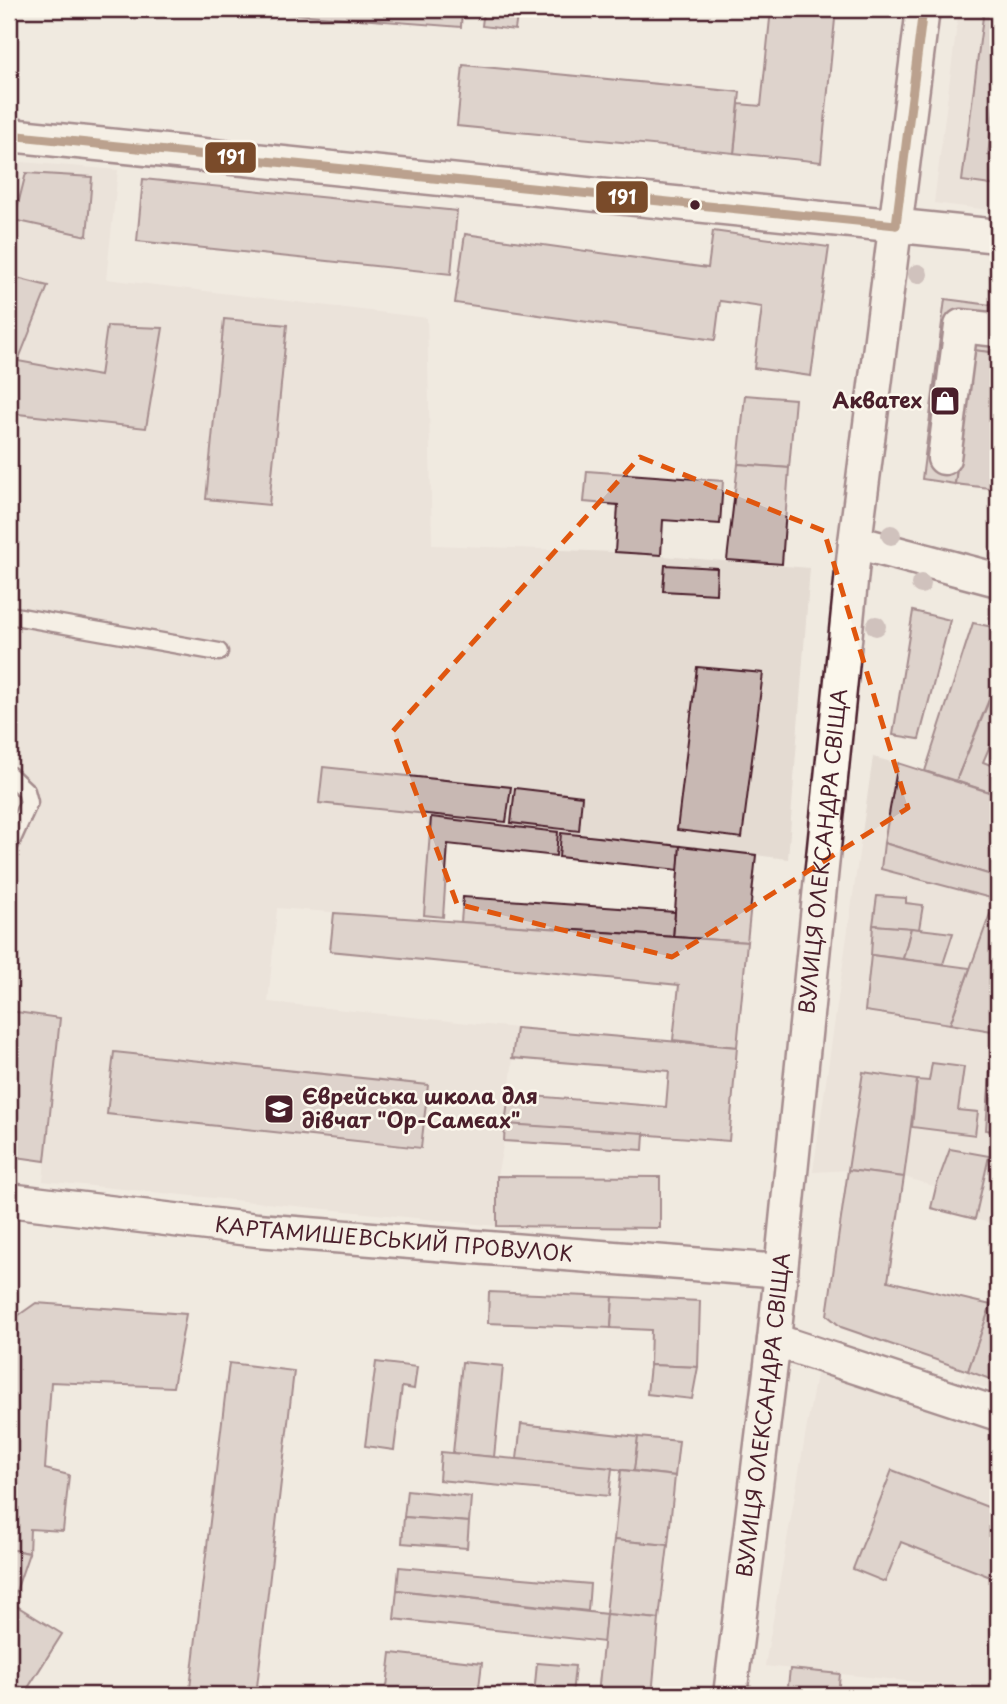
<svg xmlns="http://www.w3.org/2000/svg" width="1007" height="1704" viewBox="0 0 1007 1704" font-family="'Playpen Sans',sans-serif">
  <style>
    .built { fill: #e4dbd2 }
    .building { fill: #c8b8b3; stroke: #4a1f2b; stroke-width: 2 }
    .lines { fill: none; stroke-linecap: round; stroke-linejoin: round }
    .lane-casing { stroke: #4a1f2b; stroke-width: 21 }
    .street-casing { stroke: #4a1f2b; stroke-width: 37 }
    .lane { stroke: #fbf7ec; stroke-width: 16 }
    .street { stroke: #fbf7ec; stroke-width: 32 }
    .bus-1-casing { stroke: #fbf7ec; stroke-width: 14 }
    .bus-1 { stroke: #7a4b2a; stroke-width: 9 }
    .tree { fill: #a89292 }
    .marked { fill: none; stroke: #e0560e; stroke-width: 5; stroke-dasharray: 14 9; stroke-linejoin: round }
    .bus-dot { fill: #4a1f2b; stroke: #fbf7ec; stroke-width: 2.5 }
    .labels { text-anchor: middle; stroke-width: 5; stroke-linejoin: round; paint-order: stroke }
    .poi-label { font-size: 21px; font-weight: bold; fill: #4a1f2b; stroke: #fbf7ec; text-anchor: end }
    .street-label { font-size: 21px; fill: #4a1f2b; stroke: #fbf7ec }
    .line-badge { stroke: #fbf7ec; stroke-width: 2.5 }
    .badge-label { font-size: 19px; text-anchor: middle; font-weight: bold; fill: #fff }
  </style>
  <rect width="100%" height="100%" fill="#f0eae0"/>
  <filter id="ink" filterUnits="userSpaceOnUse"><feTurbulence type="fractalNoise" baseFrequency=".0143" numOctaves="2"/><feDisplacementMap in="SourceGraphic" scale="14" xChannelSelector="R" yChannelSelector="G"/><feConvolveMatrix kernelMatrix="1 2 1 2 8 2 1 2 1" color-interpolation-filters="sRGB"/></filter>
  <g filter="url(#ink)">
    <g class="built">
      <polygon points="959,9 998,9 998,211 934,203"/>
      <polygon points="9,161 118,170 106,279 427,318 432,545 615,552 810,568 788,859 431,817 424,919 277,908 268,1002 516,1028 504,1141 497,1176 497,1226 43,1181 60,1018 9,1011"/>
      <polygon points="873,757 925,771 998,795 998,1225 931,1208 936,1187 905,1177 848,1170 813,1172"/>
      <polygon points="998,1284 998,1393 963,1379 968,1371"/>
      <polygon points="820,1352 998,1419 998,1695 933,1695 936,1684 765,1666"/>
    </g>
    <g class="building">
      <polygon points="231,9 462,9 461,27"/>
      <polygon points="484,9 518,9 515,30 482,26"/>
      <polygon points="771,9 836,9 821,162 734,153 739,104 761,106"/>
      <polygon points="984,9 998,9 998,77 988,155 998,156 998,186 962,181"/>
      <polygon points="463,65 740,92 734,153 457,126"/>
      <polygon points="26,173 92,177 87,236 14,220"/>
      <polygon points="143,179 457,211 451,274 137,241"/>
      <polygon points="713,231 829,247 811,376 754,368 762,307 720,301 715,340 455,303 465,234 708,268"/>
      <polygon points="9,276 48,286 18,361 100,376 107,326 163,328 146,428 9,413"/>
      <polygon points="945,299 998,306 998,353 973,350 955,484 922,479"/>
      <polygon points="224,319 287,325 269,505 206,499"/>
      <polygon points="973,350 998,353 998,489 955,484"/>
      <polygon points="745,395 795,399 789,468 738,464"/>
      <polygon points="738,464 789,468 782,564 727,560"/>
      <polygon points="587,471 723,481 720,524 663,520 661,555 615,552 618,505 584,502"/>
      <polygon points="665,565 717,568 716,594 663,591"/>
      <polygon points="913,611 950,620 919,739 893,735"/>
      <polygon points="973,623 998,628 998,677 956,781 925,771"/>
      <polygon points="697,667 763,673 742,838 677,830"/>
      <polygon points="994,689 998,690 998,727 983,762 998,768 996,794 956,781"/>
      <polygon points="898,763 998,795 998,877 884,843"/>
      <polygon points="323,767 511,787 506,822 319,803"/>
      <polygon points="515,788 582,796 579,831 511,823"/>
      <polygon points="431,817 558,832 556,856 448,844 443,917 424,915"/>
      <polygon points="561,833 680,846 679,870 559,857"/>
      <polygon points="884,843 998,877 998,900 881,869"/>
      <polygon points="680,846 756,855 747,942 673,937"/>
      <polygon points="877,896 906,898 906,903 923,905 919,929 873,925"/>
      <polygon points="463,897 675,912 673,937 461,922"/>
      <polygon points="334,913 747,942 737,1047 673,1040 679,985 330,951"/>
      <polygon points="990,914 998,915 998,1032 950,1024"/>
      <polygon points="873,925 911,928 903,959 871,955"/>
      <polygon points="911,928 953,933 943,964 903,959"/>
      <polygon points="871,955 970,968 950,1024 865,1011"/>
      <polygon points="9,1011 60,1018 45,1161 9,1156"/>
      <polygon points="516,1028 737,1047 729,1141 505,1124 509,1094 666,1107 669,1071 512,1058"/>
      <polygon points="998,1047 998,1075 990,1072"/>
      <polygon points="114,1052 428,1085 421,1148 107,1114"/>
      <polygon points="932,1063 964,1067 958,1110 978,1112 975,1135 912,1127 917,1080 929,1081"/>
      <polygon points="863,1072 917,1080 904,1177 848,1170"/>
      <polygon points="990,1072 998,1075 998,1132 986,1130"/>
      <polygon points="505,1124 644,1133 643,1150 504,1141"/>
      <polygon points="950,1149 989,1156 975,1219 931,1208 936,1187"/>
      <polygon points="848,1170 904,1177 888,1281 991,1305 968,1371 841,1327 827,1315"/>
      <polygon points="497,1176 660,1177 660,1228 497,1226"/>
      <polygon points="998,1284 998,1382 968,1371"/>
      <polygon points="489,1292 613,1297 611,1328 488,1323"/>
      <polygon points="613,1297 700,1301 698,1367 650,1365 651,1330 611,1328"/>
      <polygon points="36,1303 186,1314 173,1387 51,1382 45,1469 69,1475 63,1531 30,1529 29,1553 9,1549 9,1322"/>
      <polygon points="376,1362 417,1367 414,1389 402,1387 394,1450 365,1446"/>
      <polygon points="462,1362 503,1366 494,1457 453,1453"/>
      <polygon points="229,1363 294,1371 256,1695 190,1688"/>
      <polygon points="650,1365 698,1367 692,1399 647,1394"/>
      <polygon points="521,1424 638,1437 634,1471 517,1459"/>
      <polygon points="638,1437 679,1441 675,1476 634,1471"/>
      <polygon points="441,1452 612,1468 609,1496 439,1480"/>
      <polygon points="621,1470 675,1476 668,1545 614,1540"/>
      <polygon points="892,1470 998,1511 998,1580 901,1542 885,1582 853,1569"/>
      <polygon points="407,1490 471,1497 469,1522 404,1517"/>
      <polygon points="404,1517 469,1522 467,1548 402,1543"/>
      <polygon points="614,1540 668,1545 659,1619 606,1614"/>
      <polygon points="9,1549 29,1553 12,1603 62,1634 26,1691 9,1680"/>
      <polygon points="399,1567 590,1584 588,1611 397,1590"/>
      <polygon points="397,1590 606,1614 604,1642 394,1619"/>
      <polygon points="606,1614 659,1619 652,1695 598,1695"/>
      <polygon points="391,1653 482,1663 478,1695 386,1695"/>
      <polygon points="537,1663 575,1666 572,1695 534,1695"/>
      <polygon points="790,1669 840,1674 838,1695 787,1695"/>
    </g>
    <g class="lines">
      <g class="lane-casing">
        <g id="lane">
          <polyline points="9,615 219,652"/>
          <polyline points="9,775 26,791 29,802 9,846"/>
        </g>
      </g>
      <g class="street-casing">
        <g id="street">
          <polyline points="9,135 998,236"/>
          <polyline points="944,458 961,326 998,330"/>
          <polyline points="855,542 998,580"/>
          <path id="s1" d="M9 1200 257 1230 781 1271"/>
          <polyline points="774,1340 998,1414"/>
          <path id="s2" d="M730 1695 774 1340 855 542 923 9"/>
        </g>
      </g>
      <use href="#lane" class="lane"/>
      <use href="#street" class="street"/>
      <g class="bus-1-casing">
        <g id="bus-1">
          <polyline points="9,135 896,225"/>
          <polyline points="896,225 923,9"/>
        </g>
      </g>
      <use href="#bus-1" class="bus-1"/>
    </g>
    <g class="tree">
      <circle cx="918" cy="274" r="10"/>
      <circle cx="891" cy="535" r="10"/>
      <circle cx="921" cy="584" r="10"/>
      <circle cx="876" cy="626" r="10"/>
    </g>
  </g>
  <path d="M0 0H1007V1704H0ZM640 457 824 531 908 808 672 957 457 904 393 731Z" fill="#f0eae0" fill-opacity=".55" fill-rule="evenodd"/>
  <path class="marked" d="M640 457 824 531 908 808 672 957 457 904 393 731Z"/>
  <defs>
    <g id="shop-square" transform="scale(1.575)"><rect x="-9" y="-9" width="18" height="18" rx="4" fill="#4a1f2b" stroke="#fbf7ec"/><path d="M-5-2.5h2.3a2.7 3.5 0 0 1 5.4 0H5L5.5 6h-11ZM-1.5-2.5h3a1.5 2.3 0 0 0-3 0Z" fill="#fff"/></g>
    <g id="school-square" transform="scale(1.575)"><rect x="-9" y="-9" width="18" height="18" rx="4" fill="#4a1f2b" stroke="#fbf7ec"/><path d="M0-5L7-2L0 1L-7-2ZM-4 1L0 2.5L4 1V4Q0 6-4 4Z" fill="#fff"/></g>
  </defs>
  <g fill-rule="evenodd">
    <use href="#shop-square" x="945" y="401"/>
    <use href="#school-square" x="279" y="1109"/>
  </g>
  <circle class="bus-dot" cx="695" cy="205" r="6"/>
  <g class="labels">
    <g class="poi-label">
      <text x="922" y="408">Акватех</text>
      <text x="302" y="1104" text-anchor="start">Єврейська школа для<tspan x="302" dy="24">дівчат "Ор-Самєах"</tspan></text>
    </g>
    <g class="street-label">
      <text dy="7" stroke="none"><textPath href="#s2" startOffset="849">ВУЛИЦЯ ОЛЕКСАНДРА СВІЩА</textPath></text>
      <text dy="7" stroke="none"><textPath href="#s1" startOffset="387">КАРТАМИШЕВСЬКИЙ ПРОВУЛОК</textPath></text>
      <text dy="7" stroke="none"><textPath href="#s2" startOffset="282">ВУЛИЦЯ ОЛЕКСАНДРА СВІЩА</textPath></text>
    </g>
  </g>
  <g class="line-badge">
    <rect x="204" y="141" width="53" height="33" rx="7" fill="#7a4b2a"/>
    <rect x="595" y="180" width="54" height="34" rx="7" fill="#7a4b2a"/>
  </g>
  <g class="badge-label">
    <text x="231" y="164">191</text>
    <text x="622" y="204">191</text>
  </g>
  <rect width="1007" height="1704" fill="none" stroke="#fbf7ec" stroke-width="35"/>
  <rect x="18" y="18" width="972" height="1669" fill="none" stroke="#4a1f2b" stroke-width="2.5" filter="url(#ink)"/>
</svg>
